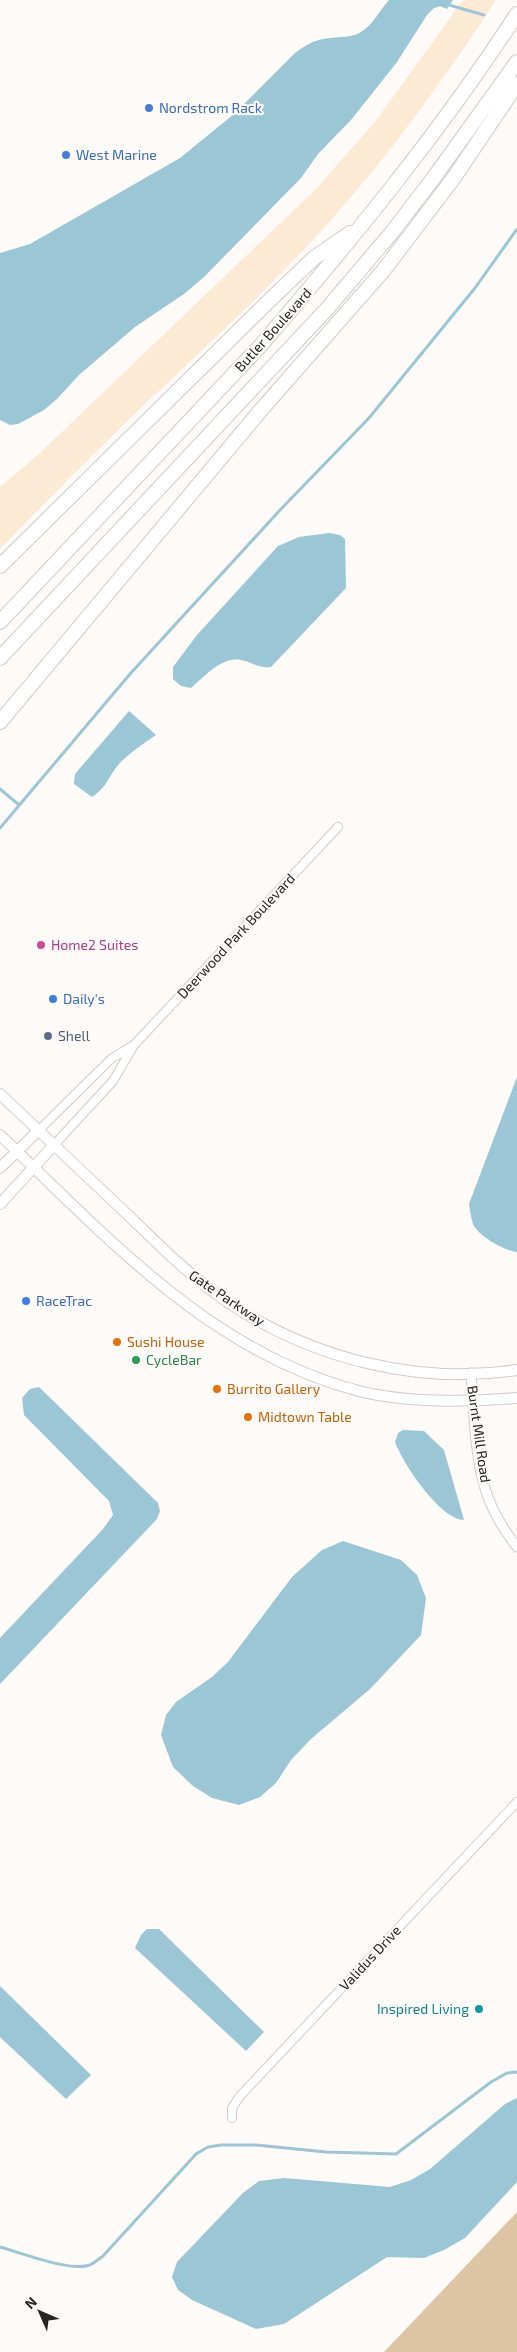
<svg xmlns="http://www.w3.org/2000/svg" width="517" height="2352" viewBox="0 0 517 2352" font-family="'Exo 2',sans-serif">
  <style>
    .green { fill: #fcead4 }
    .forest { fill: #ddc4a5 }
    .water { fill: #9bc6d5 }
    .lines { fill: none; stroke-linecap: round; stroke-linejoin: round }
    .stream { stroke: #9bc6d5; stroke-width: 3 }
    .minor-casing { stroke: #cfccc9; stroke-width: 10 }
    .tertiary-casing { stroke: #cfccc9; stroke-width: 11 }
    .secondary-casing { stroke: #cfccc9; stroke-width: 12 }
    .motorway-casing { stroke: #cfccc9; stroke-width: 16 }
    .minor { stroke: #fff; stroke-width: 8 }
    .tertiary { stroke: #fff; stroke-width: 9 }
    .secondary { stroke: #fff; stroke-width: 10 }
    .motorway { stroke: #fff; stroke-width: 14 }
    .shop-dot { fill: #3f7fe0; stroke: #fdfaf7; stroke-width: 2 }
    .hotel-dot { fill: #d1479c; stroke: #fdfaf7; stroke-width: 2 }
    .service-dot { fill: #5c6f8a; stroke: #fdfaf7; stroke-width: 2 }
    .food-dot { fill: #e8710a; stroke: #fdfaf7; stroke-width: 2 }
    .leisure-dot { fill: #2e9e5b; stroke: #fdfaf7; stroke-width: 2 }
    .culture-dot { fill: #0f9aa8; stroke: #fdfaf7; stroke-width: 2 }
    .labels { text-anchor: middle; stroke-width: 4.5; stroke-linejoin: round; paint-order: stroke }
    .shop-label { font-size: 14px; fill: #366cbe; stroke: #fdfaf7; text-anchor: start }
    .street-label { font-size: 14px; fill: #252423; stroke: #fdfaf7 }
    .hotel-label { font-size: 14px; fill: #b23c85; stroke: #fdfaf7; text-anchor: start }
    .service-label { font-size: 14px; fill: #4e5e75; stroke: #fdfaf7; text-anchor: start }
    .food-label { font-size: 14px; fill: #c56008; stroke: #fdfaf7; text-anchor: start }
    .leisure-label { font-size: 14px; fill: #27864d; stroke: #fdfaf7; text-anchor: start }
    .culture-label { font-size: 14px; fill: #0d838f; stroke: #fdfaf7; text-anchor: end }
  </style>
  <rect width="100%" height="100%" fill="#fdfaf7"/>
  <path class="green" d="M463 0H496C434 95 366 187 286 268 229 327 168 381 109 439 72 475 36 512 0 549V487L41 452 315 190 375 122Z"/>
  <polygon class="forest" points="517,2212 517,2352 384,2352"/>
  <g class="water">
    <path d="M389 0H453L447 9 440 6 434 8 427 15 397 62 351 120 318 154 301 178 204 277 184 294 135 327 79 375 57 399 44 410 18 424 10 425 0 420V253L30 244 180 158 234 114 295 53C303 47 312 41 323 39 336 36 349 39 361 32 373 25 379 11 389 0Z"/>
    <path d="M329 533 340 535 345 539 346 588 271 667C258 669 253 662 241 660 222 656 203 678 191 688L181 686 173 679V667L197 635 278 546 299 537Z"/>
    <path d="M129 711 156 735C143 744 130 752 119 764 108 777 108 786 92 797L74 784 75 774Z"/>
    <path d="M517 1077V1252C505 1251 478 1236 473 1224 471 1218 470 1211 469 1204Z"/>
    <polygon points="39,1387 158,1503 160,1511 157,1519 0,1684 0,1638 103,1529 113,1515 109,1501 24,1415 22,1398 30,1389"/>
    <path d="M403 1430 424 1431 444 1450 464 1520C440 1520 402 1462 395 1442L398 1433Z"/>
    <polygon points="343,1541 401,1560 417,1575 426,1598 421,1635 370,1689 311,1739 291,1760 276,1783 260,1797 239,1805 212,1798 193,1786 173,1767 161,1735 166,1715 176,1702 212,1677 228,1662 292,1577 322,1550"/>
    <polygon points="147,1929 159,1929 264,2032 246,2051 135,1948 141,1935"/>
    <polygon points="0,1986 91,2075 66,2099 0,2037"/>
    <polygon points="517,2098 517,2182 465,2238 444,2250 424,2258 387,2257 284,2324 256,2329 192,2300 178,2290 172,2277 177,2262 243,2193 259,2181 284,2178 390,2187 411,2180 430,2169 505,2104"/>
  </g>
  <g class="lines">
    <g class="stream">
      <polyline points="449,5 484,15"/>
      <polyline points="0,789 18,804"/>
      <polyline points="0,828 130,674 281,509 369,418 475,288 517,229"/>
      <path d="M0 2247C22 2253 70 2272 90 2265 94 2263 99 2259 103 2256L196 2154 208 2147 221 2145H256L326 2152 396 2154 491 2082 507 2073 517 2072"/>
    </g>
    <g class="minor-casing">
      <g id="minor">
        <polyline points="39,1130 111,1059 134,1045"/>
        <polyline points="54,1145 113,1081 134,1045 338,827"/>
        <polyline points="232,2118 232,2108 240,2096 517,1802"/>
      </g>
    </g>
    <g class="tertiary-casing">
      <path id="tertiary" d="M471 1373C474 1409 474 1449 484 1485 490 1507 503 1529 517 1547"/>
    </g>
    <g class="secondary-casing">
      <g id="secondary">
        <path d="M0 1094C43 1135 86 1175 129 1216 162 1248 194 1280 232 1305 315 1359 418 1385 517 1370"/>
        <path d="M0 1135C106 1236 211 1353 359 1391 405 1403 470 1402 517 1398"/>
        <polyline points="0,1168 39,1130"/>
        <polyline points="0,1204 54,1145"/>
      </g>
    </g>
    <g class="motorway-casing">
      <g id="motorway">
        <polyline points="0,566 273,297 314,258 350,233"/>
        <path d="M0 622 262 344C354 237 440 132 517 14"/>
        <polyline points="0,658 326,310 393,231 435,176 517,62"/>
        <polyline points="0,722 261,410 383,271 453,179 517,84"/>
      </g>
    </g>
    <use href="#minor" class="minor"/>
    <use href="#tertiary" class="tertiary"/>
    <use href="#secondary" class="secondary"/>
    <use href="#motorway" class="motorway"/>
  </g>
  <g class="shop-dot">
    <circle cx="149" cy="108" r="5"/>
    <circle cx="66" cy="155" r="5"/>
    <circle cx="53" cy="999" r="5"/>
    <circle cx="26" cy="1301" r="5"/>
  </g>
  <circle class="hotel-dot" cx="41" cy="945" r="5"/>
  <circle class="service-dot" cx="48" cy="1036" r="5"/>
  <g class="food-dot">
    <circle cx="117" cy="1342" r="5"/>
    <circle cx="217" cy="1389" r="5"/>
    <circle cx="248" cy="1417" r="5"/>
  </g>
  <circle class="leisure-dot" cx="136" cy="1360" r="5"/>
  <circle class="culture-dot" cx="479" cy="2009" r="5"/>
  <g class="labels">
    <g class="shop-label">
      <text x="159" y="113">Nordstrom Rack</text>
      <text x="76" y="160">West Marine</text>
      <text x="63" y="1004">Daily's</text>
      <text x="36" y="1306">RaceTrac</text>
    </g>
    <g class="street-label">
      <text transform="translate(273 330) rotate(-48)" y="5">Butler Boulevard</text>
      <text transform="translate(236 936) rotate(-47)" y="5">Deerwood Park Boulevard</text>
      <text transform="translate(227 1298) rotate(34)" y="5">Gate Parkway</text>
      <text transform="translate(479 1434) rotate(82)" y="5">Burnt Mill Road</text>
      <text transform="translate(370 1958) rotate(-47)" y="5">Validus Drive</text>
    </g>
    <g class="hotel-label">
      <text x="51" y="950">Home2 Suites</text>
    </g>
    <g class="service-label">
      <text x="58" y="1041">Shell</text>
    </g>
    <g class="food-label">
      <text x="127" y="1347">Sushi House</text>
      <text x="227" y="1394">Burrito Gallery</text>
      <text x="258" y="1422">Midtown Table</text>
    </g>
    <g class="leisure-label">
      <text x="146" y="1365">CycleBar</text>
    </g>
    <g class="culture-label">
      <text x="469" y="2014">Inspired Living</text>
    </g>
  </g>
  <g transform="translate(40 2312) rotate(315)" stroke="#fdfaf7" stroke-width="4" paint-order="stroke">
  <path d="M0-4L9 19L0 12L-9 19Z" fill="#252423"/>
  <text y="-8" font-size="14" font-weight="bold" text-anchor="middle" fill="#252423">N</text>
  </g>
</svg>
